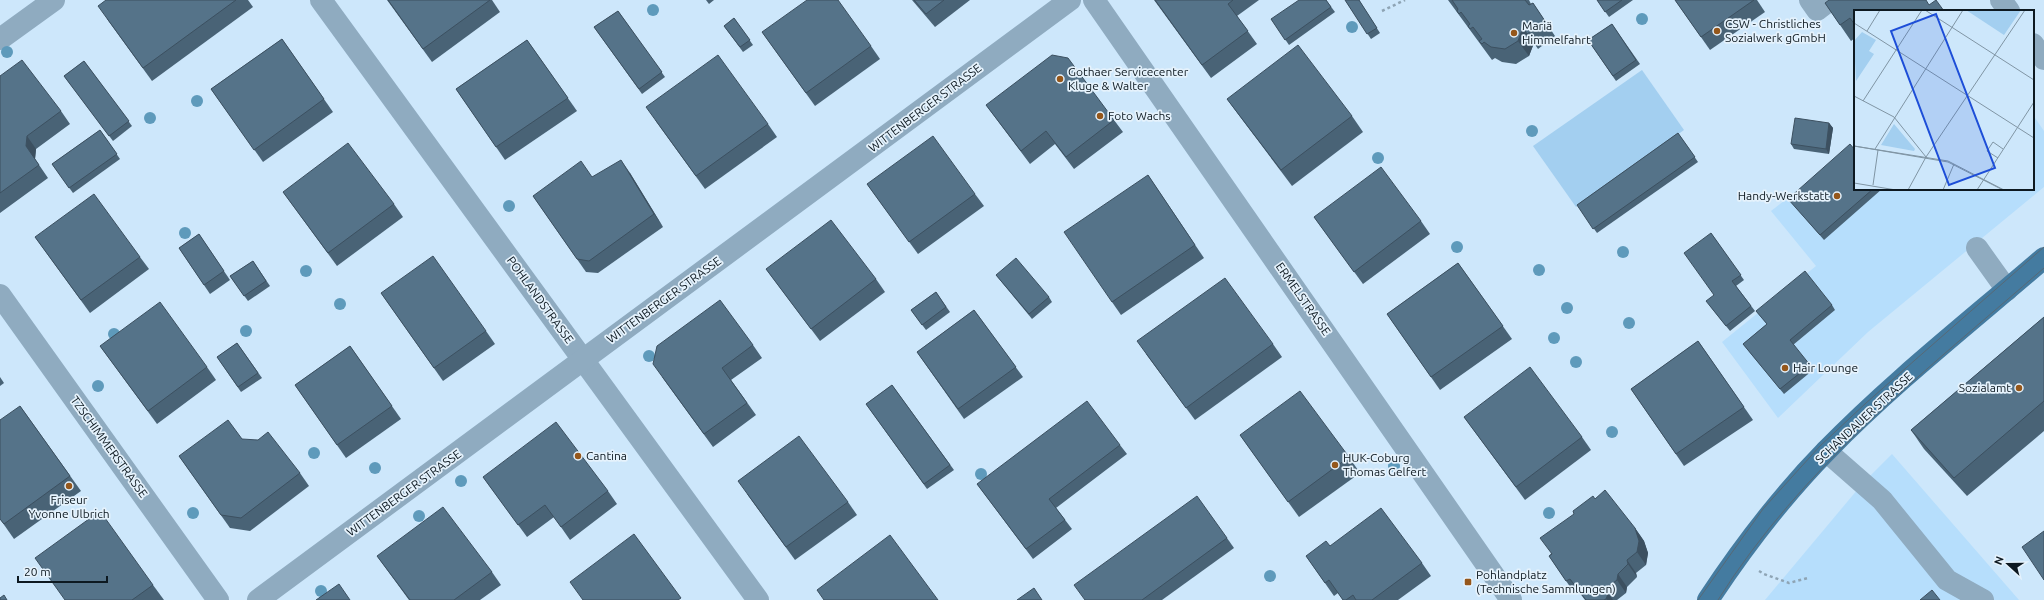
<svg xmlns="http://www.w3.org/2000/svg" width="2044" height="600" viewBox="0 0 2044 600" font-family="Ubuntu,sans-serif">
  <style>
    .built { fill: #b6defc }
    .green { fill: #a3cff0 }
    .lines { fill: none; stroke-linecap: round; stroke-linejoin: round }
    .path { stroke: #8ea4b4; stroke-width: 2.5; stroke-dasharray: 3 3; stroke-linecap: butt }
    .minor { stroke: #8fabc0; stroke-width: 22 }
    .major { stroke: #447ba0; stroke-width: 22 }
    .tram { stroke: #576976; stroke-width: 1 }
    .tree { fill: #5e9abb }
    .wall { fill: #496376 }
    .shaded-wall { fill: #3c5060 }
    .building { fill: #557389; stroke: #3c5060 }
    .poi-dot { fill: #95571b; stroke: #e5f2fc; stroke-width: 1.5 }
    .labels { text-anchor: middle; stroke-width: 3.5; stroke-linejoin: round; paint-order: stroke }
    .poi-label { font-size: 12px; fill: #0d1921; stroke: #e5f2fc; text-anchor: start }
    .street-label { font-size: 12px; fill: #0d1921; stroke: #e5f2fc }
    .inset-road { fill: none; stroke: #8095a4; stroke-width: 1 }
    .view { fill: #1d4ed8; fill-opacity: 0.15; stroke: #1d4ed8; stroke-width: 2 }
    .inset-edge { fill: none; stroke: #0d1921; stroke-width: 2 }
  </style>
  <rect width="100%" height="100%" fill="#cde7fb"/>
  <g class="built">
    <polygon points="2033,115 2044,131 2044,187 1868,332 1778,418 1722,342 1816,266 1771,211 1855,146 1855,189 2033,189"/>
    <polygon points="1892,454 2019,600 1765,600 1863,483"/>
  </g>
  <polygon class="green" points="1642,70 1684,130 1576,207 1533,146"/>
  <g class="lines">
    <g class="path">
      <polyline points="1382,11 1405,0"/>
      <polyline points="1759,571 1764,574 1789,583 1808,578"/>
    </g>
    <g class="minor">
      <polyline points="321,0 758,600"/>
      <polyline points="1094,0 1511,600"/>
      <polyline points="1810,0 1817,10 1830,0"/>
      <polyline points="2001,0 2009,11"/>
      <polyline points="0,39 54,0"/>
      <polyline points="2033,44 2044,59"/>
      <polyline points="1977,248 2007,290"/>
      <polyline points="0,295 218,600"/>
      <polyline points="1826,451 1882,500 1947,580 1983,600"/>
      <polyline points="258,600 1070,0"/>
    </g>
    <path class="major" d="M1708 600C1743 547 1782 496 1826 451 1893 382 1971 321 2044 258"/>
    <g class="tram">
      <polyline points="1698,600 1763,509 1820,446 1866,403 2044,247"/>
      <path d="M1718 600C1801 467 1927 370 2044 268"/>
    </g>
  </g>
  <g class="tree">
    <circle cx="653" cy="10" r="6"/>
    <circle cx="1642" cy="19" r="6"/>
    <circle cx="1352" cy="27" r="6"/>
    <circle cx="7" cy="52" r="6"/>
    <circle cx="197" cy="101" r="6"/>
    <circle cx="150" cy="118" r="6"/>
    <circle cx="1532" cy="131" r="6"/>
    <circle cx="1378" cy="158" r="6"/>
    <circle cx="509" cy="206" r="6"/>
    <circle cx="185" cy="233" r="6"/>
    <circle cx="1457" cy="247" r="6"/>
    <circle cx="1623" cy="252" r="6"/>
    <circle cx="1539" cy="270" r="6"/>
    <circle cx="306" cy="271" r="6"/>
    <circle cx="340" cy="304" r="6"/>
    <circle cx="1567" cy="308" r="6"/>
    <circle cx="1629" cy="323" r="6"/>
    <circle cx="246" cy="331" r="6"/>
    <circle cx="114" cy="334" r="6"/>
    <circle cx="1554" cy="338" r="6"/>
    <circle cx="649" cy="356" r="6"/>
    <circle cx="1576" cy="362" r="6"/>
    <circle cx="98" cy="386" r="6"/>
    <circle cx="1612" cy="432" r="6"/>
    <circle cx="314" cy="453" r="6"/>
    <circle cx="1394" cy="466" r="6"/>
    <circle cx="375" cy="468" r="6"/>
    <circle cx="981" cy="474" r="6"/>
    <circle cx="461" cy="481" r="6"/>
    <circle cx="193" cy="513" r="6"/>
    <circle cx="1549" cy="513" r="6"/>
    <circle cx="419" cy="516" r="6"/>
    <circle cx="1270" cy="576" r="6"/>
    <circle cx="321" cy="591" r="6"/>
  </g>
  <g class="wall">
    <polygon points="106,0 248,0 253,7 152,81 107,19"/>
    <polygon points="387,0 492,0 500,12 432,62"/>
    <polygon points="706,0 714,0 709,4"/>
    <polygon points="912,0 970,0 935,27"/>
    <polygon points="1154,0 1259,0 1237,16 1257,44 1211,78"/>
    <polygon points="1326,0 1335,12 1289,45 1271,19"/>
    <polygon points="1345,0 1359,0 1380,33 1371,39"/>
    <polygon points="1448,0 1529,0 1531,4 1533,3 1555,36 1538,49 1534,43 1529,56 1516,64 1502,62 1495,58 1492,60"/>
    <polygon points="1597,0 1633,0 1609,17"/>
    <polygon points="1675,0 1757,0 1765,12 1710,50"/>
    <polygon points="1825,3 1929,5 1944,11 1855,11 1855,38 1851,41"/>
    <polygon points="618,11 665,77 642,94 594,27"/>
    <polygon points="734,18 753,45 743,52 724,26"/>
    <polygon points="1612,24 1640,64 1616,81 1588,40"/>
    <polygon points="762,32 871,46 880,59 815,106"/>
    <polygon points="282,39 333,112 263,162 211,89"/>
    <polygon points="527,40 577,111 505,160 456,89"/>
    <polygon points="84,61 132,126 113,141 64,76"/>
    <polygon points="0,76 61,111 70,124 36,149 35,159 48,178 0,213"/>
    <polygon points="1227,99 1352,116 1363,132 1292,186 1238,114"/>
    <polygon points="986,105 1114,120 1123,132 1074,169 1055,144 1030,164"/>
    <polygon points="655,120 768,124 777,137 705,189"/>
    <polygon points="1829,123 1833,128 1829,154 1794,149 1791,144"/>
    <polygon points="100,130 120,159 73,193 52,164"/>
    <polygon points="1678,133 1698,162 1597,233 1577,205"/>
    <polygon points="630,173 663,227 598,273 586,272 533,196 592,177"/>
    <polygon points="1148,175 1204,258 1121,315 1112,302"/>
    <polygon points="867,184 975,194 984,206 918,254"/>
    <polygon points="1855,189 1882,189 1824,240 1792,203 1788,199"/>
    <polygon points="283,192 394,204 403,217 337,266"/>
    <polygon points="1314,217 1421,221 1430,234 1363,284"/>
    <polygon points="1711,233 1744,280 1736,286 1755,311 1730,331 1710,306 1714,295"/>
    <polygon points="199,234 230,280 210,294 179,248"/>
    <polygon points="35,237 140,257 149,269 90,313"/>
    <polygon points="253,261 270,286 248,301 230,276"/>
    <polygon points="1458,263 1512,339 1440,390 1387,314"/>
    <polygon points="766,269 876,279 885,292 820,341"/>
    <polygon points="996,275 1049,297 1052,302 1032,319"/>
    <polygon points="936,292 950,312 926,330 911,310"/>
    <polygon points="381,293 486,331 495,344 443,381"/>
    <polygon points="1832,305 1835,310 1793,345 1813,370 1784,394 1743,344 1767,324 1756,311"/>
    <polygon points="974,310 1023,377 964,419 917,352"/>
    <polygon points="2044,317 2044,431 1967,496 1924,449 1911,430"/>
    <polygon points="1698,341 1753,420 1684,466 1631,389"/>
    <polygon points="237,343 262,378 241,392 217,357"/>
    <polygon points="1273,344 1282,357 1195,420 1146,354"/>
    <polygon points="753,345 762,358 731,380 756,415 713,447 662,377"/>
    <polygon points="100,346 207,367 216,380 157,424"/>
    <polygon points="350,346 401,419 346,458 295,385"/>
    <polygon points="0,377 4,383 0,386"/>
    <polygon points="892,385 954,470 927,489 866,404"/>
    <polygon points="20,406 81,491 14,539 0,519"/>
    <polygon points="1464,417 1582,437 1591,450 1525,500"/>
    <polygon points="1240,435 1349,457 1360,473 1299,517"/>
    <polygon points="242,439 300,473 309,486 250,531 230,528 179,456"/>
    <polygon points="1120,445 1127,454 1056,508 1072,529 1033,559 977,484"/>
    <polygon points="483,477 608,491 617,504 570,540 554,517 527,537"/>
    <polygon points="747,494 848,502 857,515 795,560"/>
    <polygon points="1595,499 1635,528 1644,541 1648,553 1646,565 1636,573 1637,577 1627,587 1626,593 1617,600 1585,600 1579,592 1575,594 1549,556"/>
    <polygon points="1227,538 1234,548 1162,600 1084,600"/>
    <polygon points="1330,546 1422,563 1431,576 1398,600 1343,600 1338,593 1334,596 1306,556"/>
    <polygon points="377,556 492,572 501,585 480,600 409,600"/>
    <polygon points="153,585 164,600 65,600"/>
  </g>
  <g class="shaded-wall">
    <polygon points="1523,27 1534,43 1529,56 1518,41"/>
    <polygon points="1829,123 1833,128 1829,154 1826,149"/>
    <polygon points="27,136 36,149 35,159 26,146"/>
    <polygon points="621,160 630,173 663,227 654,214"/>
    <polygon points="1635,528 1644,541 1648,553 1646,565 1637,552"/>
    <polygon points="1627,560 1636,573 1637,577 1628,564"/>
    <polygon points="1618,574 1627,587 1626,593 1617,580"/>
    <polygon points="1605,589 1613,600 1607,600 1606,599"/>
  </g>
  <g class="building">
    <polygon points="106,0 236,0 143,68 98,6"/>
    <polygon points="388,0 490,0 423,49"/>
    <polygon points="807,0 838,0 871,46 806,93 762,32"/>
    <polygon points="914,0 944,0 926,14"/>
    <polygon points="1155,0 1233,0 1228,4 1248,31 1202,65"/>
    <polygon points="1299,0 1326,0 1331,7 1285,40 1271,19"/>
    <polygon points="1345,0 1359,0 1377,28 1367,34"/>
    <polygon points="1452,0 1525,0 1529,5 1533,3 1545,21 1527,34 1523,27 1518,41 1505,49 1491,47 1484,42 1482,44 1479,41 1482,39 1473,27 1470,29 1468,26 1470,24 1461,12 1459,14 1457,11 1458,9"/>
    <polygon points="1597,0 1622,0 1605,12"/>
    <polygon points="1675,0 1754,0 1701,37"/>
    <polygon points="1829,0 1926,0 1929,5 1936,0 1944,11 1855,11 1855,25 1850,18 1840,25 1825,3"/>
    <polygon points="618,11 662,72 639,89 594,27"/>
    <polygon points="734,18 750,40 740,47 724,26"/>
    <polygon points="1612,24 1636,60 1613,76 1588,40"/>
    <polygon points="282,39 324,99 254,150 211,89"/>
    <polygon points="527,40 568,98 496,147 456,89"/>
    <polygon points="1298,45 1352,116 1281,170 1227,99"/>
    <polygon points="718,55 768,124 696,176 646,107"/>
    <polygon points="1052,55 1068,58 1114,120 1066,157 1046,131 1021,151 986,105"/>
    <polygon points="22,60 61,111 27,136 26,146 39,165 0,193 0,76"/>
    <polygon points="84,61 129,121 109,136 64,76"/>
    <polygon points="1795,118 1829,123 1826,149 1791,144"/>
    <polygon points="100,130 117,154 69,188 52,164"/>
    <polygon points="1678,133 1695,157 1593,229 1577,205"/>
    <polygon points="933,136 975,194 909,242 867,184"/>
    <polygon points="348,143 394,204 328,253 283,192"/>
    <polygon points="1850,144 1855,150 1855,189 1873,189 1820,235 1788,199"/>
    <polygon points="621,160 654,214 589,261 577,259 533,196 581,161 592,177"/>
    <polygon points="1381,167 1421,221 1354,272 1314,217"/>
    <polygon points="1148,175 1195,245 1112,302 1064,232"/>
    <polygon points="94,194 140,257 81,300 35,237"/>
    <polygon points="831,220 876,279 811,329 766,269"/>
    <polygon points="1711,233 1741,275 1732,281 1751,306 1726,326 1706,301 1714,295 1684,253"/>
    <polygon points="199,234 224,271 204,285 179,248"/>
    <polygon points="433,256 486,331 434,368 381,293"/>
    <polygon points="1016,258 1049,297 1029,314 996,275"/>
    <polygon points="253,261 266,281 244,296 230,276"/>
    <polygon points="1458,263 1503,326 1431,377 1387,314"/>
    <polygon points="1805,271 1832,305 1790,340 1810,365 1780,389 1743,344 1767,324 1756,311"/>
    <polygon points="1225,278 1273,344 1186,408 1137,341"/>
    <polygon points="936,292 946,307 922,325 911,310"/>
    <polygon points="720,300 753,345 722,368 747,403 704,434 653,364 657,346"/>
    <polygon points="160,302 207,367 148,411 100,346"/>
    <polygon points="974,310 1016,367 958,409 917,352"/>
    <polygon points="2044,317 2044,401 1954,478 1911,430"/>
    <polygon points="1698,341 1744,407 1676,454 1631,389"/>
    <polygon points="237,343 258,373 238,387 217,357"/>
    <polygon points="350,346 392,406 337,445 295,385"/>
    <polygon points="1530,367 1582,437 1516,487 1464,417"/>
    <polygon points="892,385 950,465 924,484 866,404"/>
    <polygon points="1300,391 1349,457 1288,502 1240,435"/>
    <polygon points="1087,401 1120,445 1049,499 1065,520 1026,549 977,484"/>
    <polygon points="20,406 70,476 4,524 0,519 0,420"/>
    <polygon points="228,420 242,439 258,440 268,432 300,473 241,518 221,515 179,456"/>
    <polygon points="556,422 608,491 561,527 545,505 518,525 483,477"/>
    <polygon points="799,436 848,502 786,547 738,481"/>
    <polygon points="1605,490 1635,528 1639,541 1637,552 1627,560 1628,564 1618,574 1617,580 1605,589 1608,594 1606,599 1604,600 1586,600 1570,579 1566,581 1549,556 1552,554 1540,538 1574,514 1573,511 1593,496 1595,499"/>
    <polygon points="1197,496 1227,538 1142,600 1085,600 1074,585"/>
    <polygon points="443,507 492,572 454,600 410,600 377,556"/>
    <polygon points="1381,508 1422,563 1372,600 1356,600 1353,595 1346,600 1343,600 1329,580 1325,583 1306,556 1326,541 1330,546"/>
    <polygon points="100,511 153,585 132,600 65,600 35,558"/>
    <polygon points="2044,531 2044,580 2022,547"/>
    <polygon points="634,534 681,598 678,600 583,600 570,582"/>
    <polygon points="890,535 938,600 824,600 817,590"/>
    <polygon points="339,584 350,600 316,600"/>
    <polygon points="1034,588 1042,600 1017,600"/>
    <polygon points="1932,590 1940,600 1920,600"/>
    <polygon points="4,595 7,600 0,600 0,598"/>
  </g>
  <g class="poi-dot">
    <circle cx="1717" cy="31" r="4"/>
    <circle cx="1514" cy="33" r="4"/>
    <circle cx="1060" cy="79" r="4"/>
    <circle cx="1100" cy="116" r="4"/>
    <circle cx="1837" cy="196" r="4"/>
    <circle cx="1785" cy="368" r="4"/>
    <circle cx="2019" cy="388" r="4"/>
    <circle cx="578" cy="456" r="4"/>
    <circle cx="1335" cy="465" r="4"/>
    <circle cx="69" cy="486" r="4"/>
    <rect x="1464" y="578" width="8" height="8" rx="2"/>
  </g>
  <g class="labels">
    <g class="poi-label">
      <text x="1725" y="28">CSW - Christliches<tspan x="1725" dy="14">Sozialwerk gGmbH</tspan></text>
      <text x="1522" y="30">Mariä<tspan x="1522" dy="14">Himmelfahrt</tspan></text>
      <text x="1068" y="76">Gothaer Servicecenter<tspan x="1068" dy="14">Kluge &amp; Walter</tspan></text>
      <text x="1108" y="120">Foto Wachs</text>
      <text x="1829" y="200" text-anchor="end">Handy-Werkstatt</text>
      <text x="1793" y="372">Hair Lounge</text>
      <text x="2011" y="392" text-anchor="end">Sozialamt</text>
      <text x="586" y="460">Cantina</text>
      <text x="1343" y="462">HUK-Coburg<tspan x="1343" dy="14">Thomas Gelfert</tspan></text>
      <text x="69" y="504" text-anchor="middle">Friseur<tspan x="69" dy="14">Yvonne Ulbrich</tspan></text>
      <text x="1476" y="579">Pohlandplatz<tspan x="1476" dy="14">(Technische Sammlungen)</tspan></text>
    </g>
    <g class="street-label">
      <text transform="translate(925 108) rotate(-37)" y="4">WITTENBERGER STRASSE</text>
      <text transform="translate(1303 299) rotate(55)" y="4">ERMELSTRASSE</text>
      <text transform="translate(540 300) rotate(54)" y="4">POHLANDSTRASSE</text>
      <text transform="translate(664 300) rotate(-36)" y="4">WITTENBERGER STRASSE</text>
      <text transform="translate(1864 418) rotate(-43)" y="4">SCHANDAUER STRASSE</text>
      <text transform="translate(109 447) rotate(54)" y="4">TZSCHIMMERSTRASSE</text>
      <text transform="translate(404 493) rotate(-36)" y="4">WITTENBERGER STRASSE</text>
    </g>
  </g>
  <g transform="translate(1854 10)">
    <rect width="180" height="180" fill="#cde7fb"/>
    <path d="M112 0H167L150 25ZM8 22 22 30 15 41 20 44 2 71 0 31ZM40 114 61 139 60 141 27 135Z" fill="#a3cff0"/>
    <path class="inset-road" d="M71 0 180 70M0 13 180 128M13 21 26 0M0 86 40 107 72 147M9 91 68 0M0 136 94 152 149 180M0 136 94 151 150 180M21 139 109 0M144 148 133 141 139 132 149 139M0 173 42 180M19 175 24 140M54 180 72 147 171 0M89 180 100 154M123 180 180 92"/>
    <path class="view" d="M82 4 141 158 95 175 37 21Z"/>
    <rect width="180" height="180" class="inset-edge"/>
  </g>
  <g transform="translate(2008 564) rotate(291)" stroke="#e5f2fc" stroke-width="3" paint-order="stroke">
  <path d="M0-3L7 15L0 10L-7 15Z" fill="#0d1921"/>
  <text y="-6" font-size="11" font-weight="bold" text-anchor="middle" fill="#0d1921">N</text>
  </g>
  <path d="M18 576v6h89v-6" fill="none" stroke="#0d1921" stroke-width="2"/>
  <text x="24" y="576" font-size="12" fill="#0d1921" stroke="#e5f2fc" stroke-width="3" paint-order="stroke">20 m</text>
</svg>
